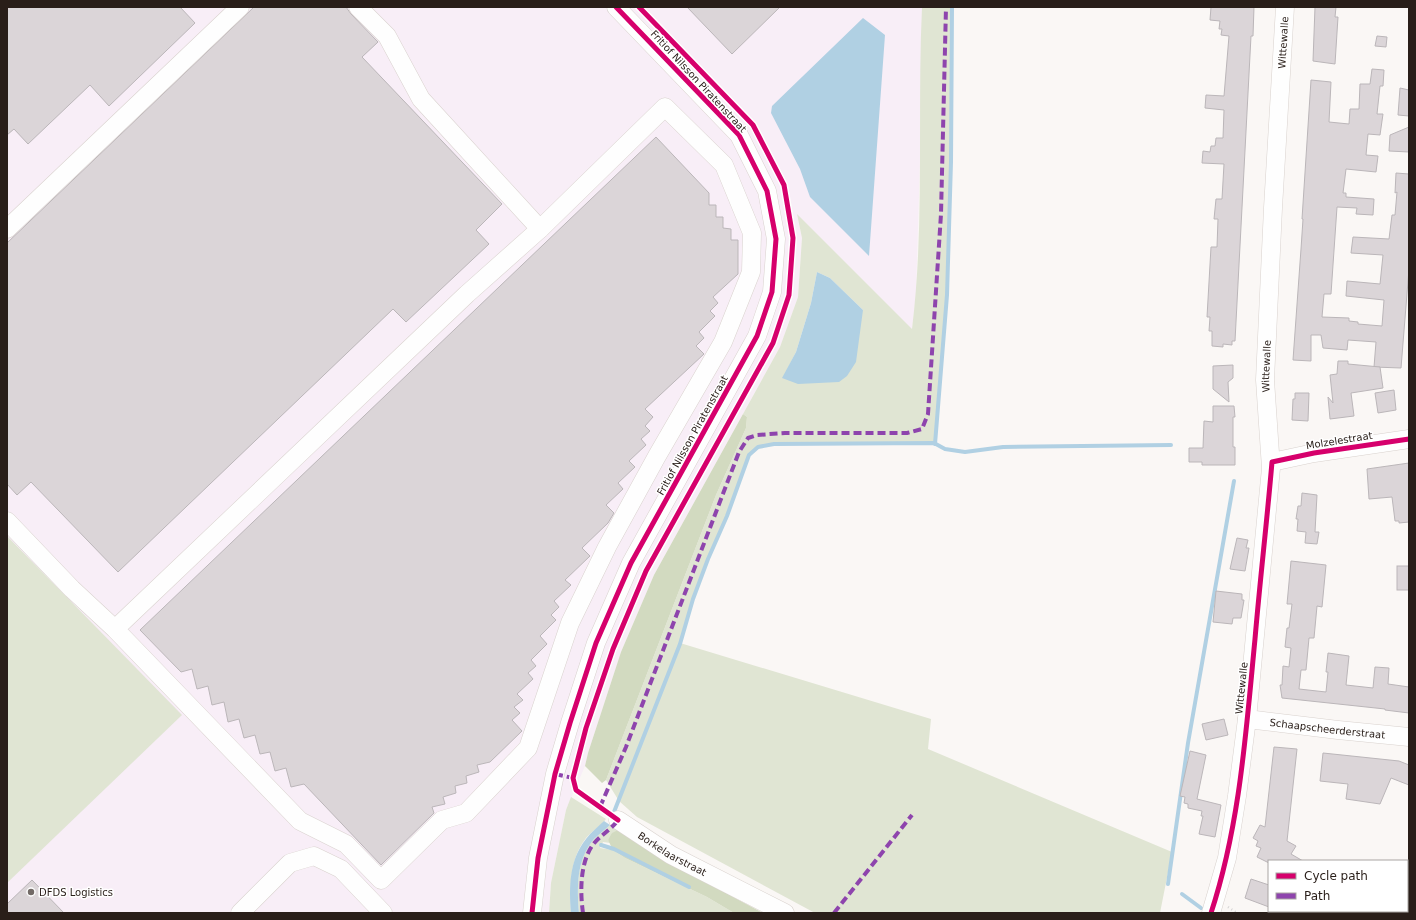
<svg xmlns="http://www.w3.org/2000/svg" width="1416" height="920" viewBox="0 0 1416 920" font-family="'DejaVu Sans',sans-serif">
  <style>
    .industrial { fill: #f8eef7 }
    .green { fill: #e0e5d3; fill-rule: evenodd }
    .forest { fill: #d2dac0 }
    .water { fill: #b0d0e3 }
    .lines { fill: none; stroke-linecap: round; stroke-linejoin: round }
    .stream { stroke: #b0d0e3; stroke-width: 4 }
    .building { fill: #dbd5d8; stroke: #bbb6b9 }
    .minor-casing { stroke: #d9d2ce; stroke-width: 19 }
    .path { stroke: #d5d4d4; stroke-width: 2.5; stroke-dasharray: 1 3; stroke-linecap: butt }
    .minor { stroke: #fefefe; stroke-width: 18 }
    .quiet { stroke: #8e44ad; stroke-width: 4; stroke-dasharray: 8 4; stroke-linecap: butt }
    .cycleway-casing { stroke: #fff; stroke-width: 8 }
    .cycleway { stroke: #d6006c; stroke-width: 5 }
    .poi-dot { fill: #726a66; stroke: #fff; stroke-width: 1.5 }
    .labels { text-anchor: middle; stroke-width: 3; stroke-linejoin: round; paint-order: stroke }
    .street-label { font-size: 10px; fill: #291e19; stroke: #fff }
    .poi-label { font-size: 10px; fill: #291e19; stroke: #fff; text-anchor: start }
  </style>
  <rect width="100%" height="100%" fill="#faf7f5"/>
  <polygon class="industrial" points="7,7 922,7 920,161 916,293 912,330 797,215 802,238 798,297 780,347 654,575 621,652 588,753 585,766 566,810 551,883 549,913 7,913"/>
  <g class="green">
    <path d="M922 7H952L951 162 947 295 935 444H774L758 447 749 455 727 516 708 559 693 599 680 643 931 719 928 749 1172 852 1160 913H815L637 817 619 801 606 780 716 495 746 428 747 417 743 414 780 347 798 297 802 238 797 214 912 329C925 223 917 114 922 7ZM817 272 830 278 863 310 783 378 796 352 811 303Z"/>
    <polygon points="7,536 182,715 7,883"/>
    <path d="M571 797 606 819C601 826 592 831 586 838 569 860 570 887 571 913H549L551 883 566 810Z"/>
    <path d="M610 825 618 830 608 840 610 843 603 842 600 848 613 850 625 858 707 897 734 913H579C577 888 576 859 594 839 599 834 605 830 610 825Z"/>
  </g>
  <g class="forest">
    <polygon points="743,414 747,417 746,428 716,495 606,780 602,783 585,766 588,753 621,652 654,575"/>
    <polygon points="618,830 672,864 763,913 734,913 707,897 625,858 613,850 608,840 612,833"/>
  </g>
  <g class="water">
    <polygon points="863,18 885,35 869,256 810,197 800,169 771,113 772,106"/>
    <polygon points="817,272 830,278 863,310 856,362 847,376 839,382 798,384 782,378 796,352 811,303"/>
    <path d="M604 821 610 825C605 830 599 834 594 839 576 860 577 888 579 913H571C569 887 569 860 586 839 591 832 598 827 604 821Z"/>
  </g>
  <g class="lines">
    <g class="stream">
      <polyline points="935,444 947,295 951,162 952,7"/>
      <polyline points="614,812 680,644 693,599 708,559 727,516 749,455 758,447 774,444 934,443 945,449 965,452 1003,447 1171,445"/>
      <polyline points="601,845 614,849 689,887"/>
      <polyline points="1168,884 1188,743 1234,481"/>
      <polyline points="1182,894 1201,908"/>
    </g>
  </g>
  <g class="building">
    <polygon points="7,7 180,7 195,23 109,106 90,85 28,144 14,129 7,135"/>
    <polygon points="254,7 346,7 351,14 378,42 362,57 502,204 476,230 489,244 406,322 393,309 118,572 31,482 17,495 7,484 7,243"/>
    <polygon points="687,7 780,7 732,54"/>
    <polygon points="1211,7 1254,7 1253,36 1251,36 1235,341 1232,341 1232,345 1223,344 1223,347 1212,346 1212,331 1209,331 1210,317 1207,317 1211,247 1217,247 1218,219 1214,219 1216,199 1222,199 1224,164 1202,163 1203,151 1210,152 1211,146 1215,146 1216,138 1223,138 1224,110 1205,108 1206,95 1224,96 1229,36 1221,35 1222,29 1219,29 1220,21 1210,20"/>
    <polygon points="1315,7 1336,7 1335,17 1338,17 1335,64 1313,61"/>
    <polygon points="1377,36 1387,37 1386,47 1375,46"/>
    <polygon points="1372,69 1384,70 1383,86 1380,86 1377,114 1383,114 1380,135 1368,134 1366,155 1378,156 1376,172 1346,169 1343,193 1346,193 1346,197 1374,199 1373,215 1356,214 1357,208 1337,207 1331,294 1324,294 1322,317 1349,318 1349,321 1358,322 1358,324 1382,326 1384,300 1346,296 1347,281 1380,284 1383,255 1351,253 1353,237 1389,239 1392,215 1395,215 1397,192 1395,193 1396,173 1409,174 1409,269 1401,368 1374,367 1376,342 1348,340 1347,350 1323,348 1321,335 1311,335 1311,361 1293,360 1301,249 1303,219 1302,219 1311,80 1331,82 1329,122 1349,124 1350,109 1359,109 1360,84 1370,84"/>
    <polygon points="1400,88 1409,90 1409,116 1398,115"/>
    <polygon points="1409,127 1409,152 1389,151 1390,135"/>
    <polygon points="656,137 709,193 709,205 716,205 716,217 723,217 723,228 731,229 731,240 738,240 738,274 713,297 718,303 710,311 715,316 699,332 704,338 696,346 704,354 645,409 653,417 645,426 650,431 641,439 646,445 629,461 635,467 618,483 623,489 606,505 614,513 608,523 582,548 590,556 565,580 571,585 554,601 559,607 551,615 556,620 540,636 547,644 531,660 536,666 528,673 533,679 517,694 523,700 514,707 520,713 512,720 522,731 490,762 477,765 479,772 466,776 467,783 455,786 456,793 443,797 445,804 432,807 434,813 381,865 304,784 291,787 286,768 275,771 270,752 260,754 255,735 244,738 239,719 228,722 224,702 212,705 208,686 197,689 192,669 181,672 140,630"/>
    <polygon points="1338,361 1348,361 1348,364 1380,367 1383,388 1351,393 1354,416 1330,419 1328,397 1333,403 1330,375 1337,374"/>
    <polygon points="1233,365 1233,378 1228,382 1229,402 1213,389 1213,366"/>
    <polygon points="1394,390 1396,410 1378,413 1375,393"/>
    <polygon points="1295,393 1309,393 1308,421 1292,420 1293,399 1295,399"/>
    <polygon points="1213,406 1234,406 1235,417 1233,417 1233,447 1235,447 1235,465 1202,465 1202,462 1189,462 1189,448 1203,448 1204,421 1213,422"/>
    <polygon points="1409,463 1409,522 1399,523 1399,521 1395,521 1392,497 1369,499 1367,469"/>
    <polygon points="1302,493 1317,495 1315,532 1319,532 1317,544 1305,543 1306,532 1297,531 1298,519 1296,519 1298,506 1301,506"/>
    <polygon points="1237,538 1248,540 1246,548 1249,548 1245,571 1230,569"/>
    <polygon points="1291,561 1326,565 1322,607 1317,606 1314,638 1309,638 1306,670 1301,670 1299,689 1326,692 1328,672 1326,672 1328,653 1349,656 1346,685 1373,688 1375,667 1389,668 1388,684 1409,687 1409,713 1385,710 1385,709 1282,698 1280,685 1282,685 1283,666 1289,667 1291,648 1285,647 1287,628 1289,628 1292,604 1287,604"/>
    <rect x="1397" y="566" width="12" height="24"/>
    <polygon points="1216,591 1242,594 1242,600 1244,600 1241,618 1233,618 1232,624 1213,622"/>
    <polygon points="1224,719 1228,735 1206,740 1202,724"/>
    <polygon points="1274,747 1297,749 1287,841 1296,846 1291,854 1303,861 1269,861 1269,863 1257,857 1261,848 1256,846 1258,841 1253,838 1260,825 1265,827"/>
    <polygon points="1190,751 1206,755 1197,799 1221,805 1215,837 1199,834 1203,816 1201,816 1202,811 1188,808 1188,804 1184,803 1185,797 1180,796"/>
    <polygon points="1323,753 1399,761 1409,765 1409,785 1391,778 1380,804 1346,799 1348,784 1320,781"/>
    <polygon points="1251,879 1269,885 1269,907 1245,898"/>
    <polygon points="32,880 64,913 7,913 7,904"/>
  </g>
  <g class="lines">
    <g class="minor-casing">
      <g id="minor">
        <polyline points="358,7 387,36 421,99 540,229"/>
        <polyline points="7,229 240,7"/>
        <polyline points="1272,462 1314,453 1409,439"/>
        <polyline points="7,521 72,589 115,629 300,821 346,844 381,880 442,820 466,813 528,748 570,623 607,547 657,456 723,342 751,272 752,233 724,165 665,107 540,229 467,294 115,629"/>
        <path id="s1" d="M1247 719 1338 730 1409 737"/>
        <path id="s2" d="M618 820 671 855 785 913"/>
        <polyline points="240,913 290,863 314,856 341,869 383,913"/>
        <polyline points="532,913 538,858 555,774 570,723 596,643 631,563 757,336 772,292 776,239 767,191 739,135 616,7"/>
        <path id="s3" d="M1211 913 1227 858 1237 796 1247 719 1271 468 1265 380 1273 208 1285 7"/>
      </g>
    </g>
    <polyline class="path" points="1228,907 1237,913"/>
    <use href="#minor" class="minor"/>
    <g class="quiet">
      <polyline points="555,774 573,778"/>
      <polyline points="600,807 626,747 739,452 748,438 757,435 785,433 907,433 922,429 928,414 941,214 946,7"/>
      <path d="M583 913C580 892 580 864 592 846 599 836 611 830 618 820"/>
      <polyline points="834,913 912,815"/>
    </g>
    <g class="cycleway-casing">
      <g id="cycleway">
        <polyline points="618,820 576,790 573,778 586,728 613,649 646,571 773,343 789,295 793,238 784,185 753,125 639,7"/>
        <polyline points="532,913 538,858 555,774 570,723 596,643 631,563 757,336 772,292 776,239 767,191 739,135 616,7"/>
        <path d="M1211 913C1240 825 1246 731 1255 639 1260 580 1267 521 1272 462L1314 453 1409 439"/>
      </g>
    </g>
    <use href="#cycleway" class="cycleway"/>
  </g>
  <circle class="poi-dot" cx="31" cy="892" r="4"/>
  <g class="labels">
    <g class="street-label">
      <text dy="4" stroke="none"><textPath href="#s3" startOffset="876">Wittewalle</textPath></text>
      <text transform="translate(699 81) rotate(47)" y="4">Fritiof Nilsson Piratenstraat</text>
      <text dy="4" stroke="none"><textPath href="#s3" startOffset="552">Wittewalle</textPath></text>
      <text transform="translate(692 435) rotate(-61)" y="4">Fritiof Nilsson Piratenstraat</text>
      <text transform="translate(1339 440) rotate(-9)" y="4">Molzelestraat</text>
      <text transform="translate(1241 688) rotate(-84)" y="4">Wittewalle</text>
      <text dy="4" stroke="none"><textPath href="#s1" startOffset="81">Schaapscheerderstraat</textPath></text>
      <text dy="4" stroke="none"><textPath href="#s2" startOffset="64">Borkelaarstraat</textPath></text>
    </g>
    <g class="poi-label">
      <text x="39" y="896">DFDS Logistics</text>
    </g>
  </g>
  <rect width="1416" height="920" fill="none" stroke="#291e19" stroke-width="16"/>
  <rect x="1268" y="860" width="140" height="52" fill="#ffffff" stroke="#a9a5a3"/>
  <rect x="1276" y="873" width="20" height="6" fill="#d6006c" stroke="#a9a5a3"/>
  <text x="1304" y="880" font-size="12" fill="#291e19">Cycle path</text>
  <rect x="1276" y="893" width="20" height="6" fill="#8e44ad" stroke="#a9a5a3"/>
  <text x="1304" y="900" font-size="12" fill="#291e19">Path</text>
</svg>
